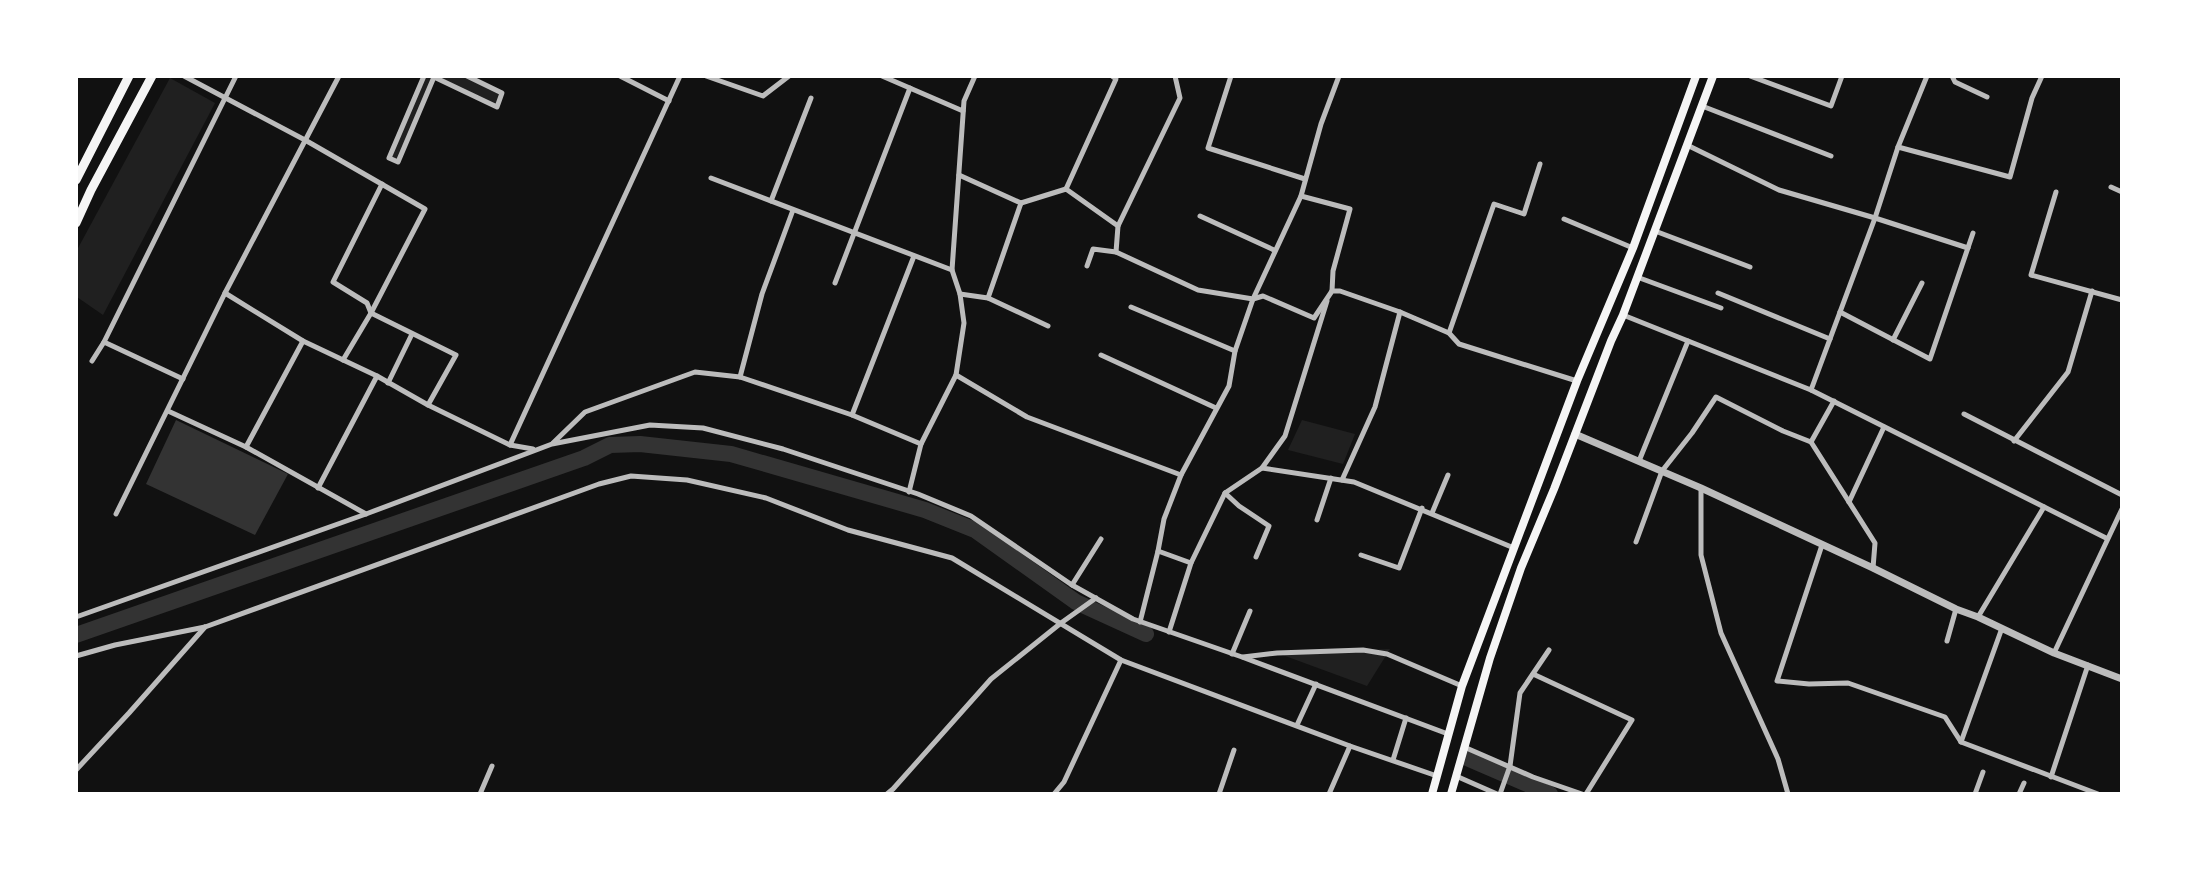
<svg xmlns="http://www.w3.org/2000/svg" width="2198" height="870" viewBox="0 0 2198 870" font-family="'Titillium Web',sans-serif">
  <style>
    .green { fill: #202020 }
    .water { fill: #333 }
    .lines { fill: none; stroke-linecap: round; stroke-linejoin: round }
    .river { stroke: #333; stroke-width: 16 }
    .minor { stroke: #bcbcbc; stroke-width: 5 }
    .tertiary { stroke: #bcbcbc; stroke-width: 7 }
    .primary { stroke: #f5f5f5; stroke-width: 8 }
    .trunk { stroke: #f5f5f5; stroke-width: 9 }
  </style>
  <rect width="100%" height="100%" fill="#111"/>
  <g class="green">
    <polygon points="424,77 466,77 501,94 496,105 434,77 398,162 389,157"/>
    <polygon points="170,78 215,103 103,315 77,297 77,250"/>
    <polygon points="1302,420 1355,434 1343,464 1288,450"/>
    <polygon points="1390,649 1367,686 1277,653"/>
  </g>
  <polygon class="water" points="176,420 288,474 255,535 146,484"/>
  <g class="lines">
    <g class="river">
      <polyline points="76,635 584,458 610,445 640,444 731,454 925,510 975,530 1076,602 1146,634"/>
      <polyline points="1469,759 1550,794"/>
    </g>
    <g class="minor">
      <polyline points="184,76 305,140 425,209 371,313 343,360"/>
      <polyline points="424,76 389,158 398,162 434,77 497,107 502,93 467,76"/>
      <polyline points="620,76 669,101"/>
      <polyline points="706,76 763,96 789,76"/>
      <polyline points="882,76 963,111"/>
      <polyline points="1231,76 1208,148 1305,179"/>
      <polyline points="1750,76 1831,106 1842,76"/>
      <polyline points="1952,76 1955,82 1987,97"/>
      <polyline points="1702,106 1831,156"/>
      <polyline points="1687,145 1779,190 1875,218 1968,248"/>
      <polyline points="1898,147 2010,177 2032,98 2042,76"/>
      <polyline points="959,175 1021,203"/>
      <polyline points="711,178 952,270"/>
      <polyline points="382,184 333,282 367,303 371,313 456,355 428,405"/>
      <polyline points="2111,187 2122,192"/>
      <polyline points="1066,189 1116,79 1112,76"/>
      <polyline points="2056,192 2031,275 2122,300"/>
      <polyline points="1301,196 1350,209 1333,271 1332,291"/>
      <polyline points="771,201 811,98"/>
      <polyline points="1021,203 1066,189 1118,226 1116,252 1198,290 1253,299 1263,296 1314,318 1332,291 1340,291 1400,312 1449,333 1459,344 1577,381"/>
      <polyline points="1200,216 1274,250"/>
      <polyline points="1564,219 1633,248"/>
      <polyline points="1118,226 1180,98 1175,76"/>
      <polyline points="1655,231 1750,267"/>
      <polyline points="1087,266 1093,249 1116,252"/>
      <polyline points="1637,277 1721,308"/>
      <polyline points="835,283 910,88"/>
      <polyline points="225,293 303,341 377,376 428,405 510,445 533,449"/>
      <polyline points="1718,293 1830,339"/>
      <polyline points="960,294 988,298 1048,326"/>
      <polyline points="988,298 1021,203"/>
      <polyline points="1131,307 1235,351"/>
      <polyline points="1840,312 1930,359 1973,233"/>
      <polyline points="1623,315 1811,390 1875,218 1898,147 1927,76"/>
      <polyline points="1449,333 1494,204 1524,214 1540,164"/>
      <polyline points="1893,340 1922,283"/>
      <polyline points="104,342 183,379"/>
      <polyline points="1101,355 1216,408"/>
      <polyline points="92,361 104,342 236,76"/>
      <polyline points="956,375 1027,417 1181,475"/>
      <polyline points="740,377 762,294 793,210"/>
      <polyline points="388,383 412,334"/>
      <polyline points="1811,390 2106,538"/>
      <polyline points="168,411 246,447 366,514"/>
      <polyline points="1964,414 2122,495"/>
      <polyline points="852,415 914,256"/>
      <polyline points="2014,441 2068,372 2092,291"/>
      <polyline points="1811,442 1834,401"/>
      <polyline points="553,443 585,412 695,372 740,377 852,415 921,444"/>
      <polyline points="510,445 680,76"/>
      <polyline points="246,447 303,341"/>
      <polyline points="1639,461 1688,341"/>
      <polyline points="1262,468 1354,482 1514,548"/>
      <polyline points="1342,480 1375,407 1400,312"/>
      <polyline points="318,488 377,376"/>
      <polyline points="1701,488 1701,555 1721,633 1778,759 1788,794"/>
      <polyline points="909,492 921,444 956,375 964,323 960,294 952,270 964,101 975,76"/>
      <polyline points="1225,493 1239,506 1269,526 1256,557"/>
      <polyline points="1849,502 1884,427"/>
      <polyline points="1432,513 1448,475"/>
      <polyline points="116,514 225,293 339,76"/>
      <polyline points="1317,520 1331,478"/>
      <polyline points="1636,542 1662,471 1692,433 1716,397 1783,431 1811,442 1875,543 1873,568"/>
      <polyline points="1822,545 1777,681 1809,684 1848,683 1945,717 1961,742 2098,794"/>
      <polyline points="1158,551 1191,563"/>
      <polyline points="1361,555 1399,568 1422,508"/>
      <polyline points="1072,585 1101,539"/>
      <polyline points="76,617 366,514 552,444 650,425 703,428 783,449 918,494 971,516 1072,585 1133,619 1242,657 1448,734"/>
      <polyline points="1978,617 2044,507"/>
      <polyline points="1140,622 1158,551 1164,519 1181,475 1229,386 1235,351 1253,299 1301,196 1321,124 1339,76"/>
      <polyline points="1169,632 1191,563 1225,493 1262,468 1285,436 1327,301"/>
      <polyline points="1947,641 1956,609"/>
      <polyline points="2054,653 2122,509"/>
      <polyline points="1232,654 1250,611"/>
      <polyline points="76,656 115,645 205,627 599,484 631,476 687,480 766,498 848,530 952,558 1121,660 1350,746 1437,776"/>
      <polyline points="1243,657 1277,653 1363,650 1387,654 1462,686"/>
      <polyline points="1533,674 1632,720 1586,794"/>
      <polyline points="1297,725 1316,684"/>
      <polyline points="1961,742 2002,628"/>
      <polyline points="1464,747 1533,777 1582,794"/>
      <polyline points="1393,760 1406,718"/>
      <polyline points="76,770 129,713 205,627"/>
      <polyline points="1456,776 1497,794"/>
      <polyline points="2051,777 2088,665"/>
      <polyline points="480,794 492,766"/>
      <polyline points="887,794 893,789 991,679 1061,623 1096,598"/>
      <polyline points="1054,794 1064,782 1121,660"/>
      <polyline points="1219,794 1234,750"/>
      <polyline points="1329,794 1350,746"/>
      <polyline points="1500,794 1510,766 1520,693 1549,650"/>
      <polyline points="1975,794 1983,772"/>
      <polyline points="2019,794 2024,783"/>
    </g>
    <polyline class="tertiary" points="1575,434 1701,488 1873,568 1956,609 1978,617 2054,653 2122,679"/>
    <g class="primary">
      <polyline points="1432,794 1462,686 1577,381 1633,248 1696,76"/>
      <polyline points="1451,794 1490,658 1521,568 1554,489 1611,341 1623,315 1713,76"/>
    </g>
    <g class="trunk">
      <polyline points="76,180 129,76"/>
      <polyline points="76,223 91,190 152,76"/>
    </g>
  </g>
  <rect width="2198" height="870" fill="none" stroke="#ffffff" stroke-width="156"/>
</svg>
